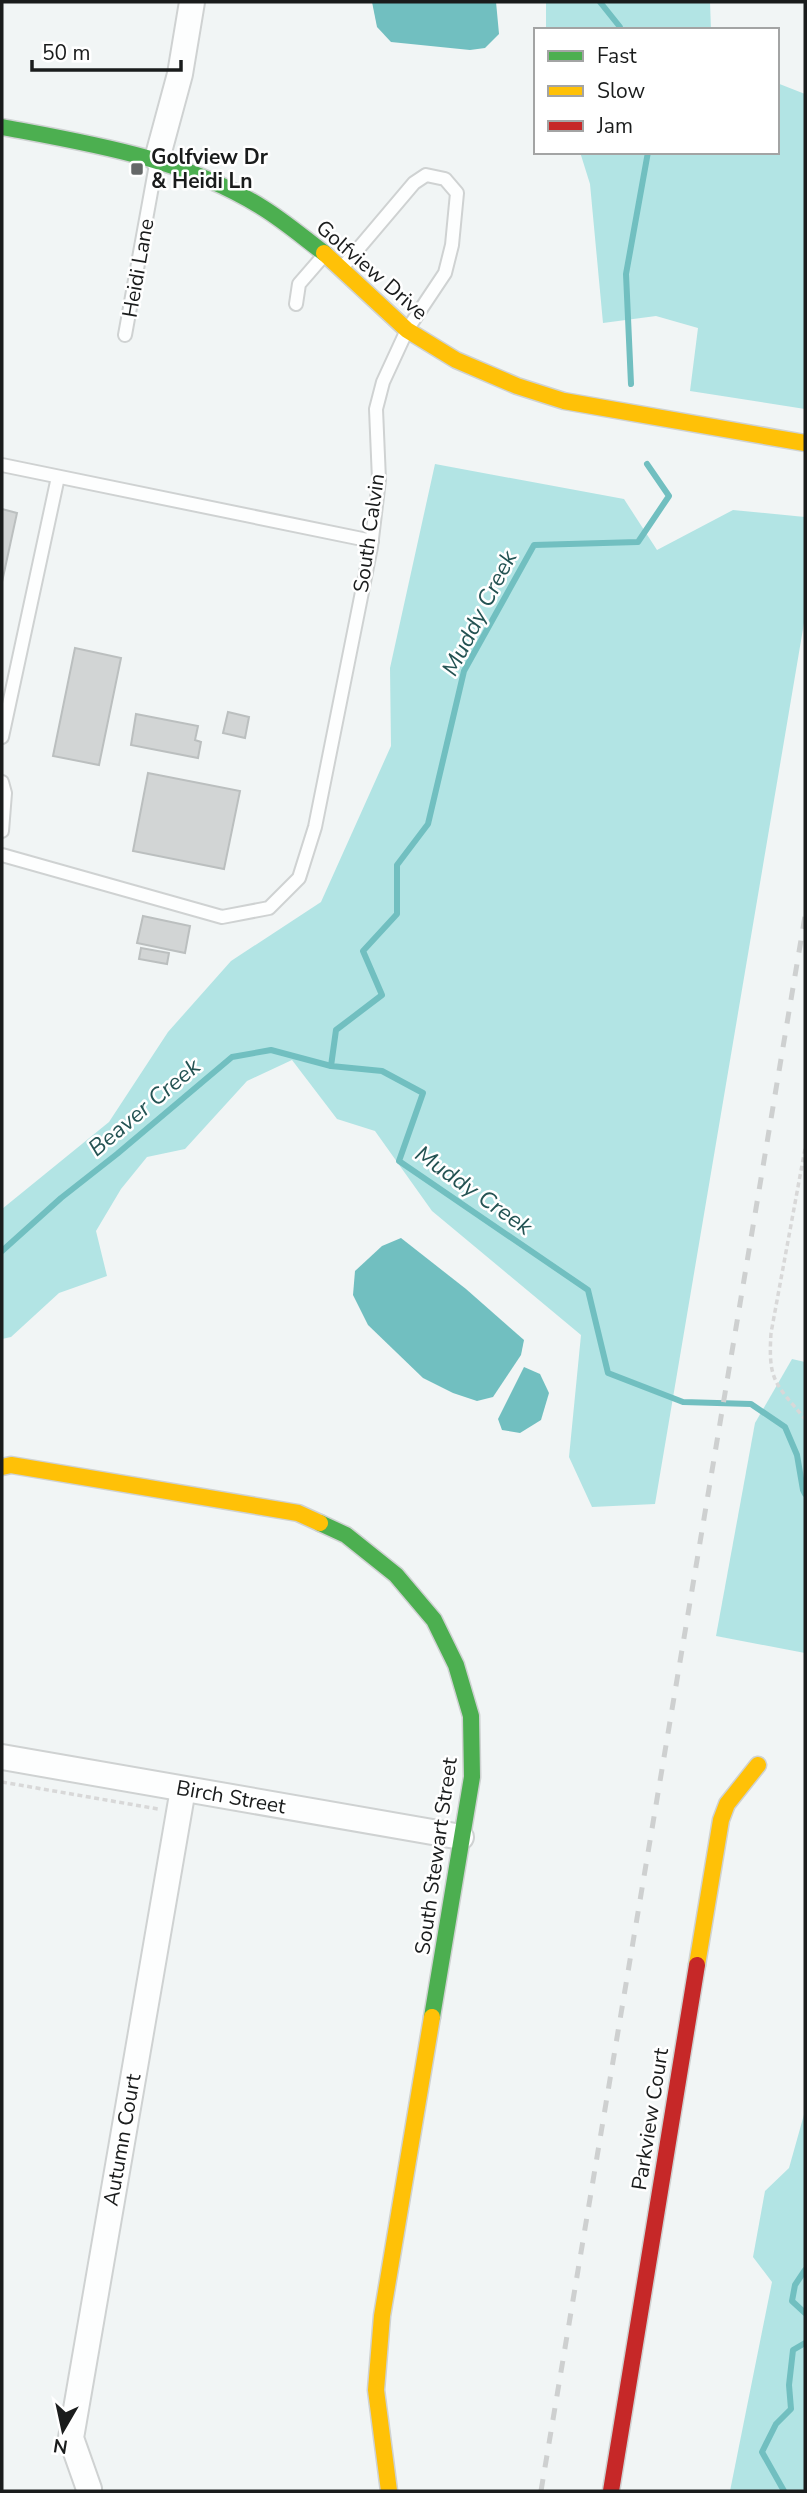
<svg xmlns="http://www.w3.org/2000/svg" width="807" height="2493" viewBox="0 0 807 2493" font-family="'Nunito Sans',sans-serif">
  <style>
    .green { fill: #b2e4e4 }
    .water { fill: #71bfc0 }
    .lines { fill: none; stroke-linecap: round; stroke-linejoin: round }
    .stream { stroke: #71bfc0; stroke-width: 6 }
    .building { fill: #d2d5d5; stroke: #bbbfbf; stroke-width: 2 }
    .lane-casing { stroke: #cfd2d2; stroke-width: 16 }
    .street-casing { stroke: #cfd2d2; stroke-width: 28 }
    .fast-casing { stroke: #cfd2d2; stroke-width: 19 }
    .slow-casing { stroke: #cfd2d2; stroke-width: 19 }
    .jam-casing { stroke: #cfd2d2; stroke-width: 19 }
    .path { stroke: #d8d8d8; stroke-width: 3.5; stroke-dasharray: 5 3.5; stroke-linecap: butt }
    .lane { stroke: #fdfefe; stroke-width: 12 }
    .street { stroke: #fdfefe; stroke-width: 24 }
    .fast { stroke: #4caf50; stroke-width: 16 }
    .slow { stroke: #ffc107; stroke-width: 16 }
    .jam { stroke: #c62828; stroke-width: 16 }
    .rail { stroke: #ced0d0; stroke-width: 5; stroke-dasharray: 12 12; stroke-linecap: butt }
    .poi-dot { fill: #656868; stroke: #fff; stroke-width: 2.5 }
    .labels { text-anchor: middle; stroke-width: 5; stroke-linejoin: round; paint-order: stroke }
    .poi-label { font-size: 21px; font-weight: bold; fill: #1a1c1c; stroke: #fff; text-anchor: start }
    .street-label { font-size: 21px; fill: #1a1c1c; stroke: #fff }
    .water-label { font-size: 23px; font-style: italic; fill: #245353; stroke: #fff }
  </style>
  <rect width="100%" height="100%" fill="#f1f5f5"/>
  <g class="green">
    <polygon points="546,2 710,2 711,30 546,30"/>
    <polygon points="777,83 805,94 805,409 690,391 698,328 656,316 603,323 590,184 580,152 777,152"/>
    <polygon points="435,464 624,499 657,550 733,510 805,517 805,617 655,1504 592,1507 569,1457 581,1335 432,1211 375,1131 337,1119 292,1060 247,1081 185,1149 147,1157 121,1189 96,1231 107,1276 59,1293 11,1337 2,1339 2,1209 109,1122 168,1032 231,961 321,902 391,746 390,668"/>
    <polygon points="792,1359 805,1362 805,1653 716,1636 755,1423"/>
    <polygon points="805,2111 805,2491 730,2491 772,2282 753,2257 765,2191 789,2168"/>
  </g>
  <g class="water">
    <polygon points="372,2 496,2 499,34 485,48 470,50 391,42 377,27"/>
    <polygon points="401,1238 466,1289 524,1340 521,1355 493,1397 477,1401 453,1393 423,1378 368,1325 353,1295 355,1271 382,1246"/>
    <polygon points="524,1367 540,1374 549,1393 541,1420 520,1433 502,1430 498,1419"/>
  </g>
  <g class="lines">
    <g class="stream">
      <polyline points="600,2 620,27 620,30"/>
      <polyline points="631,384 626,274 648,152"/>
      <polyline points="647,464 669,496 638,542 534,545 464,671 428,824 397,865 397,914 363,951 382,995 336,1030 331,1066 382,1071 423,1093 399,1161 588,1290 608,1373 683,1402 751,1404 785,1427 797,1455 803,1490 805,1494"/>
      <polyline points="2,1251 61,1198 117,1154 232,1057 271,1050 331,1066"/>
      <polyline points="805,2270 795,2285 792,2301 805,2313"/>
      <polyline points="784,2491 762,2452 776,2424 791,2409 789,2385 793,2350 805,2343"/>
    </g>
  </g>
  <g class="building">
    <polygon points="2,509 17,513 2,582"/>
    <polygon points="75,648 121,658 99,765 53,756"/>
    <polygon points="228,712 249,717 245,738 223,733"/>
    <polygon points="136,714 198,726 195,740 201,742 198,758 131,745"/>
    <polygon points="148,773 240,791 224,869 133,851"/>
    <polygon points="143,916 190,926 185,953 137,943"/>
    <polygon points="141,948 169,953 167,964 139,959"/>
  </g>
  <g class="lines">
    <g class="lane-casing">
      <g id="lane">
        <polyline points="296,304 299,284 325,254"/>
        <polyline points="125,335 157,159"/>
        <polyline points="2,465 372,541"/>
        <polyline points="2,737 58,477"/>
        <polyline points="2,782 5,793 2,831"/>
        <polyline points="2,855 222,917 269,908 299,878 315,827 371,547 379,480 376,409 383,382 407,330 445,273 452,245 457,193 445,179 426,175 414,183 342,268"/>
      </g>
    </g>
    <g class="street-casing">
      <g id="street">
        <polyline points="157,159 180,74 192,2"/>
        <polyline points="2,1757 461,1837"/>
        <polyline points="89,2489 71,2438 183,1789"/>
      </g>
    </g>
    <g class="fast-casing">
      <g id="fast">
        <path d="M2 127C93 144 183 158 263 208 284 221 304 238 324 253"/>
        <polyline points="320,1523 346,1535 396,1575 434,1620 456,1665 471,1716 472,1777 432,2017"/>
      </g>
    </g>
    <g class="slow-casing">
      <g id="slow">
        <polyline points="324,253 407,330 456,360 517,386 564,401 805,443"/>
        <polyline points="2,1467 11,1465 298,1513 320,1523"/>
        <polyline points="697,1965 721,1820 727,1804 758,1765"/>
        <polyline points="389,2491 376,2390 382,2316 432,2017"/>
      </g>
    </g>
    <g class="jam-casing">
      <polyline id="jam" points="611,2491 697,1965"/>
    </g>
    <g class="path">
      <path d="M805 1149 771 1333C768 1381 775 1383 805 1419"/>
      <polyline points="2,1782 158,1809"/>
    </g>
    <use href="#lane" class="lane"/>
    <use href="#street" class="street"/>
    <use href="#fast" class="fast"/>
    <use href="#slow" class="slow"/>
    <use href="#jam" class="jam"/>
    <polyline class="rail" points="541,2491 805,916"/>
  </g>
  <rect class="poi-dot" x="130" y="162" width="14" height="14" rx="3.5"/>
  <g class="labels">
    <g class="poi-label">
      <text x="151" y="164">Golfview Dr<tspan x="151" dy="24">&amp; Heidi Ln</tspan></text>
    </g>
    <g class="street-label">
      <text transform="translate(138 268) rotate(-80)" y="7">Heidi Lane</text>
      <text transform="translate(372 270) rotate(41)" y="7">Golfview Drive</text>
      <text transform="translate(369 533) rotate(-82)" y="7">South Calvin</text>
      <text transform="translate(231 1797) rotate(10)" y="7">Birch Street</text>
      <text transform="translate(436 1856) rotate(-82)" y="7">South Stewart Street</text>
      <text transform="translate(650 2119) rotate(-81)" y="7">Parkview Court</text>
      <text transform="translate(122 2140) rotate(-80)" y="7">Autumn Court</text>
    </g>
    <g class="water-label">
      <text transform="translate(479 613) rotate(-63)" y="8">Muddy Creek</text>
      <text transform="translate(144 1107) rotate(-40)" y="8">Beaver Creek</text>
      <text transform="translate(474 1190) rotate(35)" y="8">Muddy Creek</text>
    </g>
  </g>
  <rect width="807" height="2493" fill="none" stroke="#1a1c1c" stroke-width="7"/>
  <rect x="534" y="28" width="245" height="126" fill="#ffffff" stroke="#a3a4a4" stroke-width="2"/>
  <rect x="548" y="51" width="35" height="10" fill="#4caf50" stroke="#a3a4a4" stroke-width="2"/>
  <text x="597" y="63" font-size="21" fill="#1a1c1c">Fast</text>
  <rect x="548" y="86" width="35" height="10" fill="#ffc107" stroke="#a3a4a4" stroke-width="2"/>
  <text x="597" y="98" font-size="21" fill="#1a1c1c">Slow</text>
  <rect x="548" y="121" width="35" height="10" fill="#c62828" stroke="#a3a4a4" stroke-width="2"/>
  <text x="597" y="133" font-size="21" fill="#1a1c1c">Jam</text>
  <g transform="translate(63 2430) rotate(189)" stroke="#ffffff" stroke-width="5" paint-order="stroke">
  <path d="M0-5L12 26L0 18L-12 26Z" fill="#1a1c1c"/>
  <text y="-10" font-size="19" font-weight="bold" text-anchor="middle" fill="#1a1c1c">N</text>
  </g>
  <path d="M32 60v10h149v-10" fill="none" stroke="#1a1c1c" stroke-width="3.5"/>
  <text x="42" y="60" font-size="21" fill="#1a1c1c" stroke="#ffffff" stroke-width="5" paint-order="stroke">50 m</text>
</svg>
